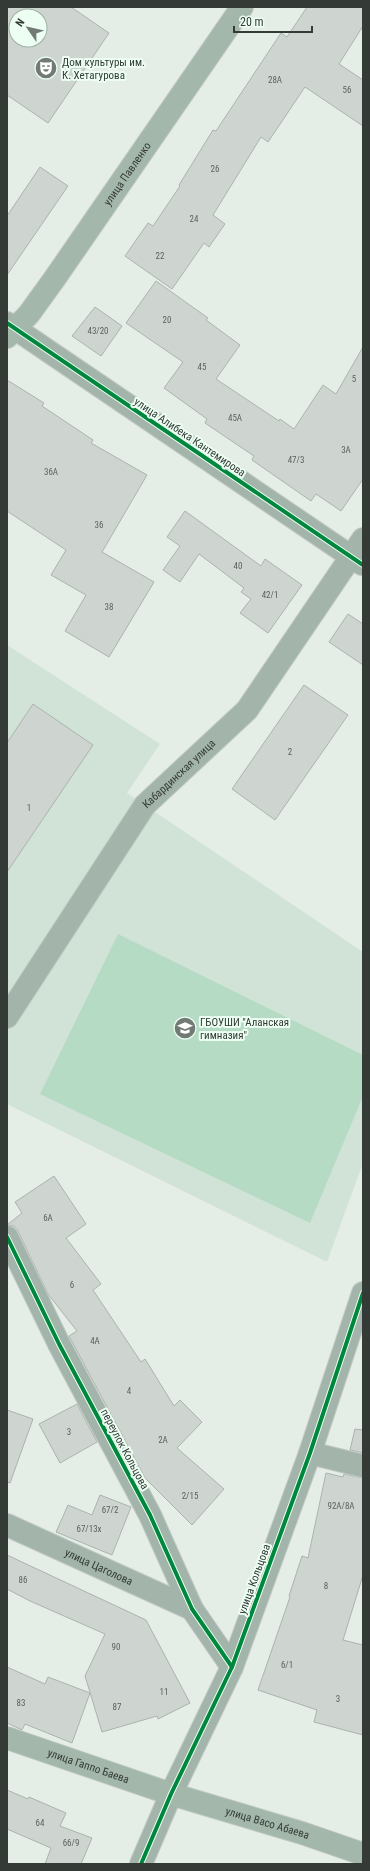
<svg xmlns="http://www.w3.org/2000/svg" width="370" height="1871" viewBox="0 0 370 1871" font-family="'Roboto Condensed',sans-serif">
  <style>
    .built { fill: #d1e3d7 }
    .green { fill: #b6dbc4 }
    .building { fill: #ced5d0; stroke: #acb3ae; fill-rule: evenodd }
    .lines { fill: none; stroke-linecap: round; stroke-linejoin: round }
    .minor-casing { stroke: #c2c9c5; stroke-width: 24 }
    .major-casing { stroke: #c2c9c5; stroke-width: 24 }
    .minor { stroke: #a3b5aa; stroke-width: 22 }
    .major { stroke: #a3b7ab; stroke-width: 22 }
    .cycleway-casing { stroke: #edfff3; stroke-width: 6 }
    .cycleway { stroke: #00873e; stroke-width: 4 }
    .labels { text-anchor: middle; stroke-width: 4; stroke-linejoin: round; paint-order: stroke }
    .number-label { font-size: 9px; fill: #5c635f }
    .poi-label { font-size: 11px; fill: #343b37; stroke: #edfff3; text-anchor: start }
    .street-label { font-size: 11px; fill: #343b37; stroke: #edfff3 }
  </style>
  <rect width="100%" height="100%" fill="#e4eee7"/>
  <polygon class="built" points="7,645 160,744 127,793 363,952 363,1163 327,1262 7,1104"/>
  <polygon class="green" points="118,934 363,1055 363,1096 310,1223 40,1094"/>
  <g class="building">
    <path d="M7 7H71L109 33 48 123 7 95ZM16 16H40V40H16Z"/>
    <polygon points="307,7 363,7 363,26 339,64 363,80 363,126 305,87 268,142 261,137 213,215 225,224 209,247 204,243 172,289 125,256 148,223 153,226 180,186 179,185 213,130 216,131 281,33 287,37"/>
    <polygon points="40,167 68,186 7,275 7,216"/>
    <polygon points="156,281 208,318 206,320 240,345 216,379 279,421 280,419 294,429 323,385 336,394 363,347 363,479 341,511 316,494 311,501 252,460 254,456 205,423 207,419 164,388 183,362 126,323"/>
    <polygon points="95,307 122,326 101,356 72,336"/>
    <polygon points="7,380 44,403 42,406 93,440 91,443 147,475 102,552 154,582 109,657 65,631 86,595 51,575 66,550 7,511"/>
    <polygon points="185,511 261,566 265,559 302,585 268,633 240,613 251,599 241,592 244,588 199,554 180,582 163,570 180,546 167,537"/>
    <polygon points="348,614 363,624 363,665 329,642"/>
    <polygon points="304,685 348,715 275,820 232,789"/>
    <polygon points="33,704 93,745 7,872 7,743"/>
    <polygon points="54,1176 86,1224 66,1238 101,1284 93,1290 141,1362 145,1359 174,1406 180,1400 202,1422 177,1448 224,1489 192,1525 145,1478 69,1336 77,1331 48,1294 18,1231 14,1226 7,1225 22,1213 15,1202"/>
    <polygon points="77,1404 97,1442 60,1463 39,1424"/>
    <polygon points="7,1410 33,1419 10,1483 7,1482"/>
    <polygon points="355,1429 363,1430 363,1453 350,1450"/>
    <polygon points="326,1473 343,1477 344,1474 363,1478 363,1575 343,1640 363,1645 363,1735 314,1722 317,1710 258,1690 290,1597 289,1596 302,1556 308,1558"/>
    <polygon points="100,1495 131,1507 112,1555 56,1532 68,1505 92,1515"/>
    <polygon points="7,1555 146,1620 190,1703 158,1719 157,1716 102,1732 85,1676 105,1634 30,1601 7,1589"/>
    <polygon points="7,1667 45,1684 48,1677 90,1693 72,1743 25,1724 22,1730 7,1723"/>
    <polygon points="7,1790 28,1799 29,1797 66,1813 60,1826 92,1838 81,1864 45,1864 51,1848 7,1829"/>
  </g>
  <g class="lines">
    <g class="minor-casing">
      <g id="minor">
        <polyline points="7,323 362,564"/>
        <path id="s1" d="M7 1017 145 805 247 710 363 539"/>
        <polyline points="7,1237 59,1344 150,1515 192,1609 232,1667"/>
        <polyline points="310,1453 363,1466"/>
        <path id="s2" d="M7 1525 192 1609"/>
        <polyline points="141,1864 171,1794 232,1667 310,1453 363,1293"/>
      </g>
    </g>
    <g class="major-casing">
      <g id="major">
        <path id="s3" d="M7 337 29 314 55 278 242 7"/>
        <path id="s4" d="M7 1738 171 1794 302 1833 363 1854"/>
      </g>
    </g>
    <use href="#minor" class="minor"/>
    <use href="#major" class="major"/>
    <g class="cycleway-casing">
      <g id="cycleway">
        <polyline points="7,323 363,565"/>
        <polyline points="7,1237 59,1344 150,1515 192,1609 232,1667"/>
        <polyline points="141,1864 171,1794 232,1667 310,1453 363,1293"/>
      </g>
    </g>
    <use href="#cycleway" class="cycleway"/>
  </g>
  <defs>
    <g id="theatre-disc" transform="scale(1.15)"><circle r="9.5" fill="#727a75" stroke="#edfff3"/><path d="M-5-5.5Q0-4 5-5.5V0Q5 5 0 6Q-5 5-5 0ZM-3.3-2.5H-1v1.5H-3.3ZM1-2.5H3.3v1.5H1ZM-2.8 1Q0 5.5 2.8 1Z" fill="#fff"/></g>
    <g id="school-disc" transform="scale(1.15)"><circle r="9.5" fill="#727a75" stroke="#edfff3"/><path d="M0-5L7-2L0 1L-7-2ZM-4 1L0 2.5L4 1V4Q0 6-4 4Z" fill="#fff"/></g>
  </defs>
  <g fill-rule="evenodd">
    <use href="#theatre-disc" x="46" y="68"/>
    <use href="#school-disc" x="185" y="1028"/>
  </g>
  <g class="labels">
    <g class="number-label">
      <text x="275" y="83">28А</text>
      <text x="347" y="93">56</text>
      <text x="215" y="172">26</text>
      <text x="194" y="222">24</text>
      <text x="160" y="259">22</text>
      <text x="167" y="323">20</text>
      <text x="98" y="334">43/20</text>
      <text x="202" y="370">45</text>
      <text x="354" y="382">5</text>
      <text x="235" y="421">45А</text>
      <text x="346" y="453">3А</text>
      <text x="296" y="463">47/3</text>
      <text x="51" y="475">36А</text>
      <text x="99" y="528">36</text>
      <text x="238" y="569">40</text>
      <text x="270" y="598">42/1</text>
      <text x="109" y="610">38</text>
      <text x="290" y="755">2</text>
      <text x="29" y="811">1</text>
      <text x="48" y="1221">6А</text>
      <text x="72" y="1288">6</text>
      <text x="95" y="1344">4А</text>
      <text x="129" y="1394">4</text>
      <text x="69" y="1435">3</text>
      <text x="163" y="1443">2А</text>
      <text x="190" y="1499">2/15</text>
      <text x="341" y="1509">92А/8А</text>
      <text x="110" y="1513">67/2</text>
      <text x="89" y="1532">67/13x</text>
      <text x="23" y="1583">86</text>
      <text x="326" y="1589">8</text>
      <text x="116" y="1650">90</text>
      <text x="287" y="1668">6/1</text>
      <text x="164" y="1695">11</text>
      <text x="338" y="1702">3</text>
      <text x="21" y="1706">83</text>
      <text x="117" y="1710">87</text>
      <text x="40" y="1826">64</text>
      <text x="71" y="1846">66/9</text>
    </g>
    <g class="poi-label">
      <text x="62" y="66">Дом культуры им.<tspan x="62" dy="13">К. Хетагурова</tspan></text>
      <text x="200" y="1026">ГБОУШИ "Аланская<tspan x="200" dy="13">гимназия"</tspan></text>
    </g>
    <g class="street-label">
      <text dy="4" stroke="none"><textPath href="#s3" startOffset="203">улица Павленко</textPath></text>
      <text transform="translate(190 437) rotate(34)" y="4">улица Алибека Кантемирова</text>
      <text dy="4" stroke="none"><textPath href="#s1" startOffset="299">Кабардинская улица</textPath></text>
      <text transform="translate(125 1449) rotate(62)" y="4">переулок Кольцова</text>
      <text dy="4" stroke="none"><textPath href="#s2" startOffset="101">улица Цаголова</textPath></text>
      <text transform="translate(254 1579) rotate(-70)" y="4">улица Кольцова</text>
      <text dy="4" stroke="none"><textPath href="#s4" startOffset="86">улица Гаппо Баева</textPath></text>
      <text dy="4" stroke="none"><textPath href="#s4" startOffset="274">улица Васо Абаева</textPath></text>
    </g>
  </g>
  <rect width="370" height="1871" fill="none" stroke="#343b37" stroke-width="16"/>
  <g transform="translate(28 28) rotate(304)"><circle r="19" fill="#edfff3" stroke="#a3b1a8"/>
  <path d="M0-3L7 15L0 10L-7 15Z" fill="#727a75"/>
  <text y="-6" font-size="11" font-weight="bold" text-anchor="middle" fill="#343b37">N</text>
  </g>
  <path d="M234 26v6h78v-6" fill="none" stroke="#343b37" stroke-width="2"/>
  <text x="240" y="26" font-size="12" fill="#343b37" stroke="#edfff3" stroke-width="3" paint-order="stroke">20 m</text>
</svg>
